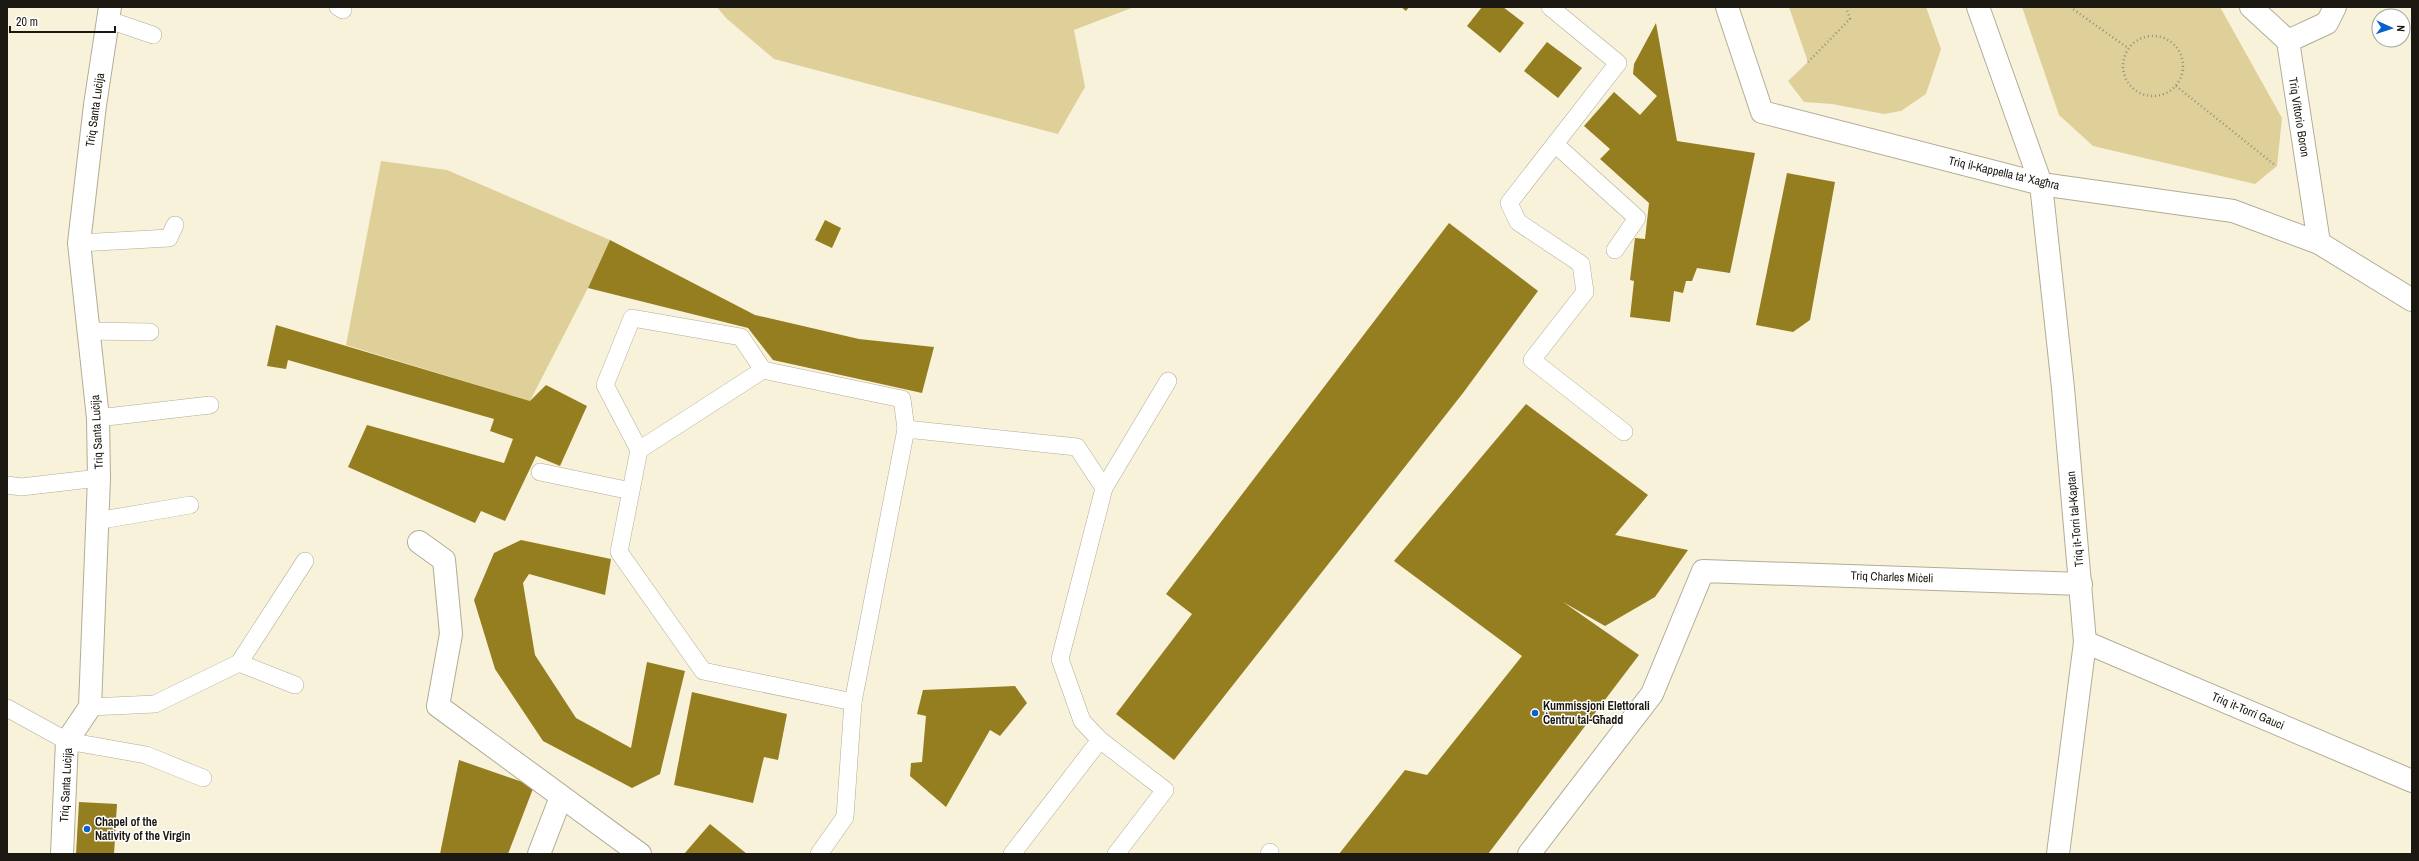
<svg xmlns="http://www.w3.org/2000/svg" width="2419" height="861" viewBox="0 0 2419 861" font-family="'Archivo Narrow',sans-serif">
  <style>
    .green { fill: #dfd09a }
    .building { fill: #957e1f }
    .lines { fill: none; stroke-linecap: round; stroke-linejoin: round }
    .lane-casing { stroke: #b2ac96; stroke-width: 18 }
    .street-casing { stroke: #b2ac96; stroke-width: 24 }
    .path { stroke: #94907f; stroke-width: 2.5; stroke-dasharray: 1 3; stroke-linecap: butt }
    .lane { stroke: #fff; stroke-width: 17 }
    .street { stroke: #fff; stroke-width: 22 }
    .poi-dot { fill: #0961cb; stroke: #fff; stroke-width: 1.5 }
    .labels { text-anchor: middle; stroke-width: 3; stroke-linejoin: round; paint-order: stroke }
    .street-label { font-size: 12px; fill: #1a1810; stroke: #fff }
    .poi-label { font-size: 12px; font-weight: bold; fill: #1a1810; stroke: #fff; text-anchor: start }
  </style>
  <rect width="100%" height="100%" fill="#f8f2da"/>
  <g class="green">
    <polygon points="717,7 1134,7 1074,30 1085,87 1058,134 774,59 726,18"/>
    <polygon points="1789,7 1926,7 1941,49 1926,94 1901,111 1884,114 1832,104 1804,102 1788,81 1808,62"/>
    <polygon points="2022,7 2220,7 2282,118 2277,166 2255,184 2093,146 2059,115"/>
    <polygon points="381,161 447,170 610,240 588,288 530,401 346,345"/>
  </g>
  <g class="building">
    <polygon points="1401,7 1409,7 1406,11"/>
    <polygon points="1482,7 1503,7 1524,23 1500,53 1467,26"/>
    <polygon points="1656,23 1677,141 1755,153 1730,273 1697,268 1692,281 1686,281 1683,293 1674,291 1670,322 1630,317 1634,281 1630,280 1635,238 1645,239 1649,203 1600,159 1610,149 1584,126 1614,92 1640,115 1657,96 1633,74 1634,64"/>
    <polygon points="1547,42 1582,68 1558,98 1524,71"/>
    <polygon points="1787,173 1835,182 1810,320 1793,332 1756,325"/>
    <polygon points="825,220 841,228 832,248 815,240"/>
    <polygon points="1449,223 1538,291 1463,393 1174,760 1116,714 1192,614 1166,594"/>
    <polygon points="610,240 755,315 859,339 934,347 922,393 773,360 748,328 588,288"/>
    <polygon points="276,325 530,401 546,385 587,406 560,466 536,456 505,521 481,511 475,523 348,467 367,425 504,463 513,439 490,431 494,419 288,360 286,369 267,366"/>
    <polygon points="1526,404 1648,495 1615,535 1688,550 1655,597 1605,626 1563,602 1639,655 1488,854 1339,854 1405,770 1427,775 1522,656 1394,561"/>
    <polygon points="521,540 611,559 605,595 529,574 523,583 535,655 576,718 631,748 647,662 685,671 660,774 632,788 543,741 495,669 474,600 494,553"/>
    <polygon points="1015,686 1027,703 1000,736 990,730 946,807 910,776 911,763 922,762 926,716 917,714 923,690"/>
    <polygon points="692,692 787,714 778,760 764,757 753,803 674,785"/>
    <polygon points="459,760 534,786 508,854 440,854"/>
    <polygon points="79,802 117,804 114,854 76,854"/>
    <polygon points="710,824 747,854 684,854"/>
  </g>
  <g class="lines">
    <g class="lane-casing">
      <g id="lane">
        <polyline points="338,7 343,10"/>
        <polyline points="1550,7 1618,63 1509,203 1518,222 1581,264 1585,292 1532,360 1624,432"/>
        <polyline points="109,20 153,35"/>
        <polyline points="1555,144 1637,218 1615,250"/>
        <polyline points="79,243 169,238 175,225"/>
        <polyline points="88,331 150,332"/>
        <polyline points="98,418 210,405"/>
        <polyline points="639,450 763,370"/>
        <polyline points="540,472 631,491"/>
        <polyline points="7,485 21,487 99,478"/>
        <polyline points="1104,488 1168,381"/>
        <polyline points="96,521 190,505"/>
        <polyline points="239,663 295,685"/>
        <polyline points="853,702 703,671 619,552 639,450 605,385 632,318 741,337 763,370 902,399 906,429"/>
        <polyline points="90,707 155,704 239,663 305,561"/>
        <polyline points="7,708 67,741 146,755 203,778"/>
        <polyline points="819,854 845,817 853,702 906,429 1077,447 1104,488 1060,659 1082,721 1100,740 1165,790 1116,854"/>
        <polyline points="1012,854 1100,740"/>
        <polyline points="1269,854 1270,852"/>
      </g>
    </g>
    <g class="street-casing">
      <g id="street">
        <polyline points="1727,7 1762,112 2041,184 2233,211 2319,243 2412,300"/>
        <polyline points="1978,7 2041,184 2063,388 2085,642 2058,854"/>
        <polyline points="2251,7 2288,41 2319,243"/>
        <polyline points="2288,41 2327,23 2335,7"/>
        <polyline points="419,542 444,560 451,634 438,706 640,854"/>
        <polyline points="2085,642 2412,781"/>
        <polyline points="62,854 67,741 90,707 99,478 98,418 79,243 95,105 110,7"/>
        <polyline points="539,854 561,797"/>
        <polyline points="1529,854 1652,694 1703,571 2081,584"/>
      </g>
    </g>
    <g class="path">
      <polyline points="2070,7 2128,48"/>
      <circle cx="2153" cy="66" r="30"/>
      <polyline points="1808,62 1850,19 1846,7"/>
      <polyline points="2176,86 2276,166"/>
    </g>
    <use href="#lane" class="lane"/>
    <use href="#street" class="street"/>
  </g>
  <g class="poi-dot">
    <circle cx="1535" cy="713" r="4"/>
    <circle cx="87" cy="829" r="4"/>
  </g>
  <g class="labels">
    <g class="street-label">
      <text transform="translate(95 110) rotate(-82)" y="4">Triq Santa Luċija</text>
      <text transform="translate(2299 117) rotate(81)" y="4">Triq Vittorio Boron</text>
      <text transform="translate(2004 173) rotate(13)" y="4">Triq il-Kappella ta' Xagħra</text>
      <text transform="translate(97 432) rotate(-93)" y="4">Triq Santa Luċija</text>
      <text transform="translate(2075 519) rotate(-95)" y="4">Triq it-Torri tal-Kaptan</text>
      <text transform="translate(1892 577) rotate(2)" y="4">Triq Charles Miċeli</text>
      <text transform="translate(2248 711) rotate(23)" y="4">Triq it-Torri Gauci</text>
      <text transform="translate(66 785) rotate(-87)" y="4">Triq Santa Luċija</text>
    </g>
    <g class="poi-label">
      <text x="1543" y="710">Kummissjoni Elettorali<tspan x="1543" dy="14">Ċentru tal-Għadd</tspan></text>
      <text x="95" y="826">Chapel of the<tspan x="95" dy="14">Nativity of the Virgin</tspan></text>
    </g>
  </g>
  <rect width="2419" height="861" fill="none" stroke="#1a1810" stroke-width="16"/>
  <g transform="translate(2391 28) rotate(93)"><circle r="19" fill="#ffffff" stroke="#a3a39f"/>
  <path d="M0-3L7 15L0 10L-7 15Z" fill="#0961cb"/>
  <text y="-6" font-size="11" font-weight="bold" text-anchor="middle" fill="#1a1810">N</text>
  </g>
  <path d="M10 26v6h105v-6" fill="none" stroke="#1a1810" stroke-width="2"/>
  <text x="16" y="26" font-size="12" fill="#1a1810" stroke="#ffffff" stroke-width="3" paint-order="stroke">20 m</text>
</svg>
